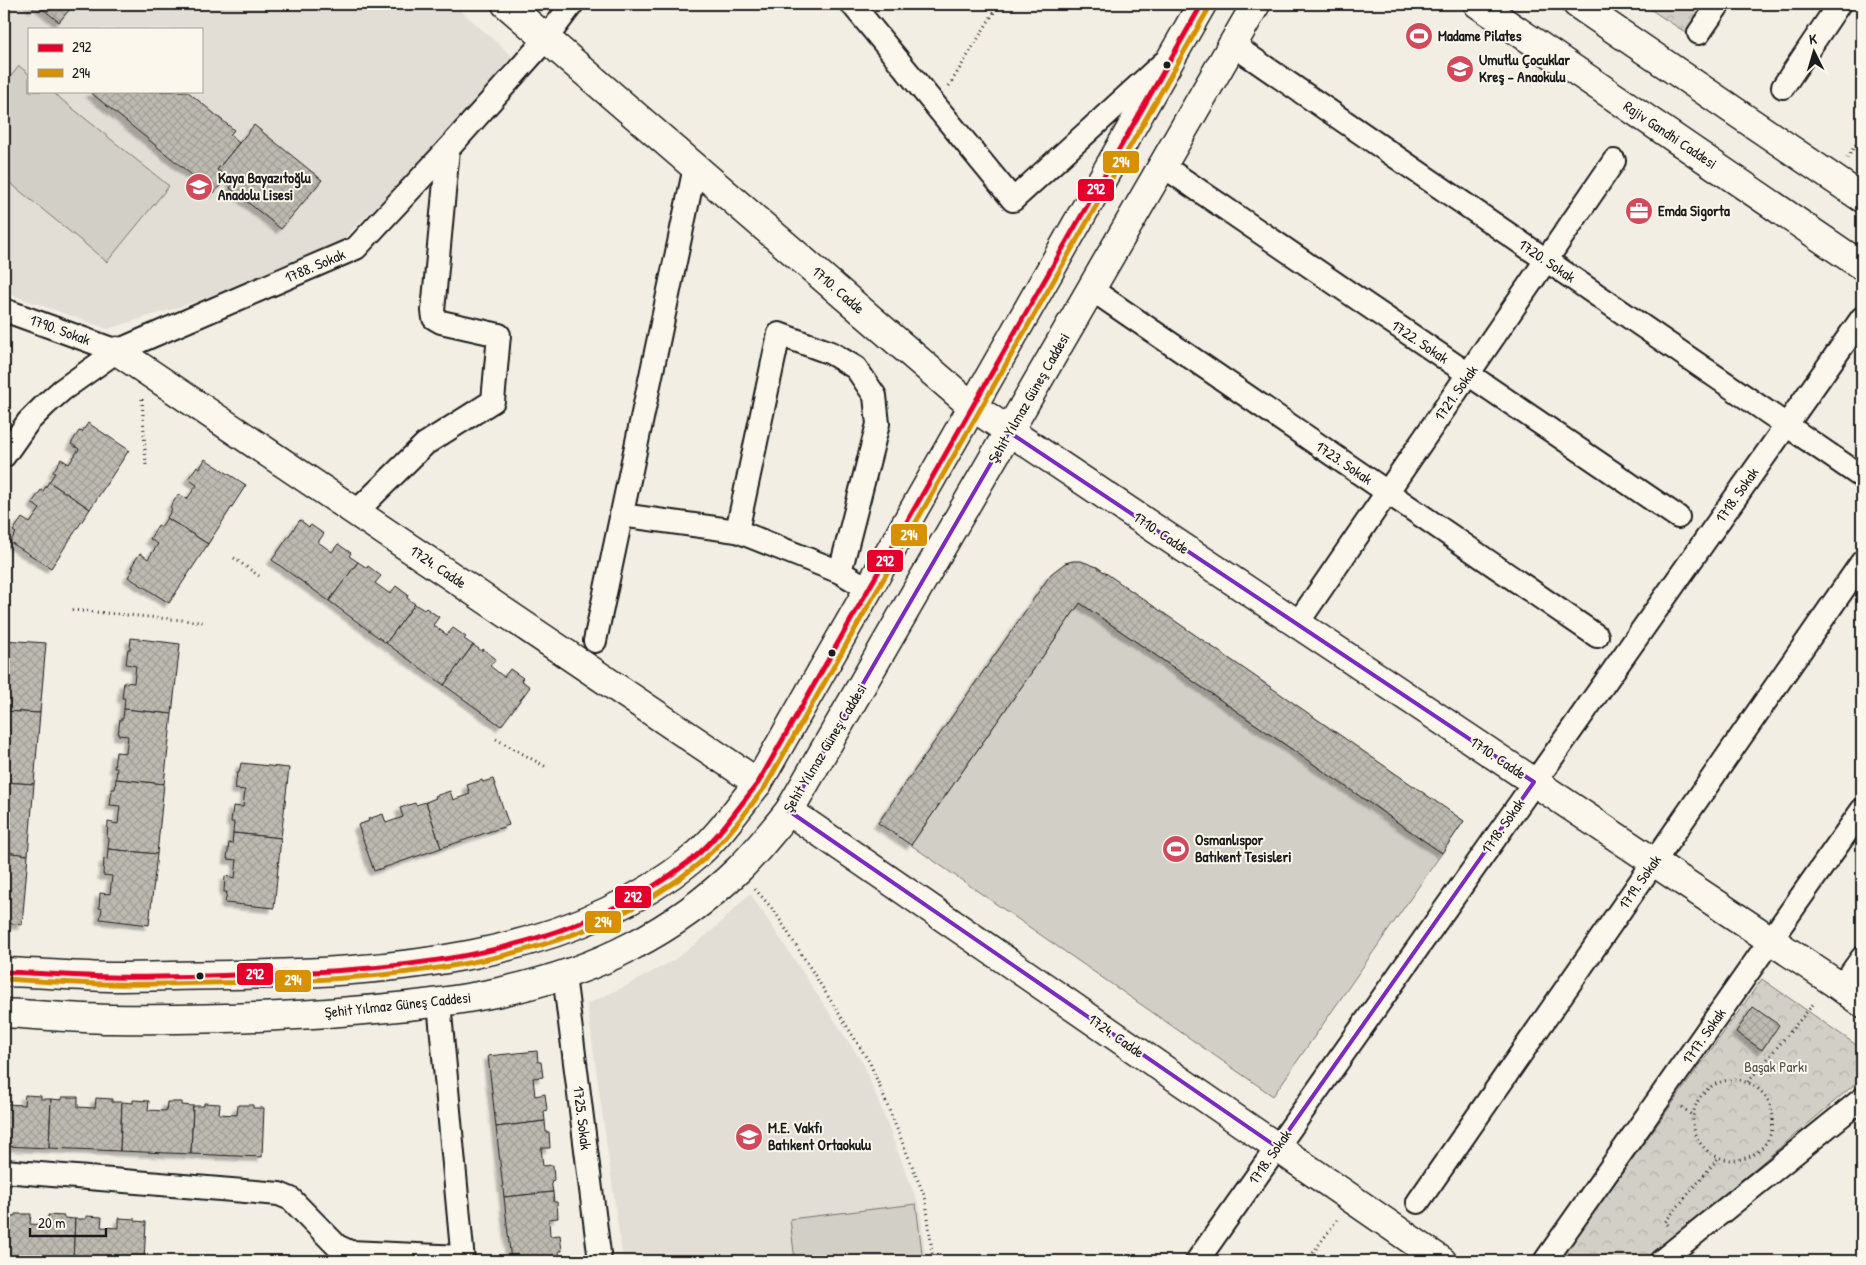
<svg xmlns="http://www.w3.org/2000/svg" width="1866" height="1265" viewBox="0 0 1866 1265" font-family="'Patrick Hand',sans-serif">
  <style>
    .built { fill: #e2ded5; fill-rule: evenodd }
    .park { fill: url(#park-crowns); stroke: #777671 }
    .pitch { fill: #d2cfc6; stroke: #777671 }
    .building { fill: url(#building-cross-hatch); stroke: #1c1c1c; filter: url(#shadow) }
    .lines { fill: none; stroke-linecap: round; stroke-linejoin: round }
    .street-casing { stroke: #1c1c1c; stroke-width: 26 }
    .secondary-casing { stroke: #1c1c1c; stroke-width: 31 }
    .primary-casing { stroke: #1c1c1c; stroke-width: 31 }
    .path { stroke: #1c1c1c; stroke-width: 3; stroke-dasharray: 1 4; stroke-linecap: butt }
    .street { stroke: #fbf7ec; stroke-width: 22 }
    .secondary { stroke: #fbf7ec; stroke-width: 28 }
    .primary { stroke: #fbf7ec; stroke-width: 28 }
    .bus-1-casing { stroke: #fbf7ec; stroke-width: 9 }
    .bus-2-casing { stroke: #fbf7ec; stroke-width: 9 }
    .bus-1 { stroke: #e4002b; stroke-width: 5 }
    .bus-2 { stroke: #d69104; stroke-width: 5 }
    .marked { fill: none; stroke: #7b2cbf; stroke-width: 4; stroke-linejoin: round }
    .bus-dot { fill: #1c1c1c; stroke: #fbf7ec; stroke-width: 2 }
    .labels { text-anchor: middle; stroke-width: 4; stroke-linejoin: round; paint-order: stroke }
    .poi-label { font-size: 15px; font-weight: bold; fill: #1c1c1c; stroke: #fbf7ec; text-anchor: start }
    .street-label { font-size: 15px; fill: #1c1c1c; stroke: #fbf7ec }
    .park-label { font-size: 15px; fill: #53524f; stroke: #fbf7ec }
    .line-badge { stroke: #fbf7ec; stroke-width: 2 }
    .badge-label { font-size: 14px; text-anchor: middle; font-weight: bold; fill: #fff }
  </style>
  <defs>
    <pattern id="park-crowns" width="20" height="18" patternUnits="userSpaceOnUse" patternTransform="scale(1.25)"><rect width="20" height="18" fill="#d2cfc6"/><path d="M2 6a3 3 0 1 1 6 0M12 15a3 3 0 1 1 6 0" fill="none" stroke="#b4b1aa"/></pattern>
    <pattern id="building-cross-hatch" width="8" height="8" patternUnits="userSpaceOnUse" patternTransform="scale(1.25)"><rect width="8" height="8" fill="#bdbab1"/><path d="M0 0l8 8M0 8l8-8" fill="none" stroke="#a29f98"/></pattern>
    <filter id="shadow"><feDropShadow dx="-4.5" dy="4.5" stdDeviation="1" flood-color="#0004"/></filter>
  </defs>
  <rect width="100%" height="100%" fill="#f2eee4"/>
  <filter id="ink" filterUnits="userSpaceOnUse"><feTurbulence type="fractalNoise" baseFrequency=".02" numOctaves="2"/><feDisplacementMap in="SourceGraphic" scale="10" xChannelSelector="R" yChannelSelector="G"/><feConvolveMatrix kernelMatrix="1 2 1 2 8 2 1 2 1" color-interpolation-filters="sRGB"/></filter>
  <g filter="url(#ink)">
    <g class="built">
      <path d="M4 4H453L512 56 450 133 340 242 253 284 108 329 4 292ZM29 29H201V91H29Z"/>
      <polygon points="750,893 864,1065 920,1208 926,1261 623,1261 587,1004 628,985 674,960 712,931"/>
    </g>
    <g class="park">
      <polygon points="1642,4 1708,4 1688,34"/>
      <polygon points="1762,979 1862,1049 1862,1078 1646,1261 1559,1261"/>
    </g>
    <g class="pitch">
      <polygon points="19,66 29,74 29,91 51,91 169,186 107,262 4,178 4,85"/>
      <polygon points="1080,603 1442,853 1273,1096 911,845"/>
      <polygon points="916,1204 923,1261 795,1261 790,1219"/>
    </g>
    <g class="building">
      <polygon points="29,4 74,4 59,22 37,4 34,8"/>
      <polygon points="187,91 234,130 230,135 239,143 217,170 227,178 214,193 90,92"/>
      <polygon points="254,125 322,180 281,229 230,188 234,183 217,170"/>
      <polygon points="88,423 129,450 90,509 49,482 55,473 53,472 61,459 69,464 79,449 71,444 79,431 82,432"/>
      <polygon points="205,459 246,485 208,544 167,518 172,509 170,507 179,494 187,499 197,485 188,479 197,466 200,468"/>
      <polygon points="49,482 90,509 51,568 10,542 16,533 13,531 22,518 30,523 40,509 32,503 41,490 43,491"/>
      <polygon points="167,518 208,544 169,603 128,577 134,568 131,567 140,553 148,559 158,544 150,539 158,525 161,527"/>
      <polygon points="300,520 309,527 311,525 324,534 318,542 332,552 338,544 351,553 349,556 358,562 329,601 272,560"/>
      <polygon points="1073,561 1081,561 1097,567 1464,821 1442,853 1080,603 911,845 878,823 1051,574 1065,563"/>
      <polygon points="358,562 367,568 368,566 381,576 375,583 390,594 396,586 408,595 407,598 415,604 386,643 329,601"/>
      <polygon points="415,604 424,610 426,608 439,617 433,625 447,635 453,628 466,637 464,639 473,645 444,685 386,643"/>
      <polygon points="131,638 180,644 172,714 124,709 125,698 122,698 124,682 134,683 136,666 126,664 128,649 130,649"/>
      <polygon points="4,640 46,643 40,713 4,711"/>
      <polygon points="473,645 482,651 483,649 496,659 490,666 504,677 510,669 523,678 521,680 530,687 501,726 444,685"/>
      <polygon points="124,709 172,714 164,784 116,779 117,768 114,768 116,752 126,753 128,736 118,735 120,719 123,719"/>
      <polygon points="4,711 40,713 34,784 4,782"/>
      <polygon points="241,763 289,768 281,838 233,833 234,822 231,822 233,806 243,807 245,790 235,789 237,773 239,773"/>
      <polygon points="116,779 164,784 157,854 108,849 109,838 107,838 108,822 118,824 120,806 110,805 112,789 115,789"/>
      <polygon points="493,779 509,825 441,848 426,802 436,798 435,796 450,791 453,800 470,794 467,785 482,780 483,782"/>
      <polygon points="4,782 34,784 28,855 4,852"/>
      <polygon points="426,802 441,848 374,871 358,825 369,821 368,819 383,814 386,823 403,817 400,808 415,803 416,805"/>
      <polygon points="233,833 281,838 274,908 225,903 227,892 224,892 225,876 235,878 237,860 227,859 229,843 232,844"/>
      <polygon points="108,849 157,854 149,925 100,919 102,909 99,908 100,893 110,894 112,876 103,875 104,859 107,860"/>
      <polygon points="4,852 28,855 22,925 4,923"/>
      <polygon points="1753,1007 1779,1025 1762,1050 1736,1032"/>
      <polygon points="537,1051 538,1062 541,1062 543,1077 533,1078 535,1096 545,1094 547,1110 544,1111 545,1121 496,1127 488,1056"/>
      <polygon points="4,1095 7,1095 7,1104 24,1105 25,1095 41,1096 41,1099 51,1099 49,1148 4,1146"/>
      <polygon points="62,1097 78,1097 78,1107 95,1108 96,1098 112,1099 112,1102 122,1102 120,1151 49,1148 51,1099 62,1100"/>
      <polygon points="133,1100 149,1101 148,1110 166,1111 167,1102 182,1102 182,1105 193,1106 191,1154 120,1151 122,1102 133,1103"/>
      <polygon points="204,1103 220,1104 219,1114 237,1115 238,1105 253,1105 253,1108 264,1108 262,1157 191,1154 193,1106 204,1106"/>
      <polygon points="545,1121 546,1132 549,1132 550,1148 541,1148 543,1166 553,1165 554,1180 551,1181 553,1192 504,1197 496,1127"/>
      <polygon points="553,1192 554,1202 557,1202 558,1218 549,1219 550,1236 560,1235 562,1251 559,1251 560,1261 511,1261 504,1197"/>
      <polygon points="15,1214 31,1214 30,1224 48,1225 48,1215 64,1216 64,1218 75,1219 73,1261 4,1261 4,1216 15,1216"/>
      <polygon points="86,1216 102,1217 101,1227 119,1228 119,1218 135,1219 135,1221 146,1222 144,1261 73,1261 75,1219 86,1219"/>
    </g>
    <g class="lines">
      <g class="street-casing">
        <g id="street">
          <polyline points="852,4 1013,200 1163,63"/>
          <polyline points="1699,33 1719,4"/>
          <polyline points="1233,45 1862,477"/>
          <polyline points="1783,87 1839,4"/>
          <polyline points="1163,166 1678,517"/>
          <polyline points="1091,289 1597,636"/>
          <polyline points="4,310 117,351"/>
          <polyline points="4,456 28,422 45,405 62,390 117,351 356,248 448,149 546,39 572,4"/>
          <polyline points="356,512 425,444 493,401 499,335 441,322 434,318 433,311 448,149"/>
          <polyline points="621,515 737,531 840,572 869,589"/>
          <polyline points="737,531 779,334 831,353 856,368 875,396 878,424 840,572"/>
          <polyline points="1297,624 1614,161"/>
          <polyline points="595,641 695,167"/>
          <polyline points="564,975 600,1261"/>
          <polyline points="1841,987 1862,958"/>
          <polyline points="439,1003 463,1261"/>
          <polyline points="4,1171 279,1194 291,1199 337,1246 350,1252 462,1257"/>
          <polyline points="1418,1202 1862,562"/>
          <polyline points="1197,1261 1862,318"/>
          <polyline points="1545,1261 1862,810"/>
          <polyline points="1661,1261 1862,1099"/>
        </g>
      </g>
      <g class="secondary-casing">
        <g id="secondary">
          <polyline points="506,4 973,407 1832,981 1862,1003"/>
          <polyline points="117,351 758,783"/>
          <polyline points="789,811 1442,1261"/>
          <path d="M4 972C39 973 75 976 110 977 151 977 192 975 232 975 388 972 565 961 691 860 717 839 737 809 758 783L1202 4"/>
          <path d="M4 1013C39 1015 75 1018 110 1019 191 1020 272 1018 352 1011 448 1004 546 991 632 946 671 926 708 899 739 869 757 851 773 831 789 811L1256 4"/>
        </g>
      </g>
      <g class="primary-casing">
        <g id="primary">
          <polyline points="1478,4 1862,266"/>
          <polyline points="1577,4 1862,198"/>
        </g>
      </g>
      <g class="path">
        <polyline points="949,86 999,4"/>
        <polyline points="1847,158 1862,135"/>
        <polyline points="142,399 146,465"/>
        <polyline points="234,558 259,576"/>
        <polyline points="72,610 204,622"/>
        <polyline points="496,739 548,768"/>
        <polyline points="755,889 775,912 870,1063 926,1200 933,1261"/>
        <circle cx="1733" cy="1120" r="40"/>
        <polyline points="1748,1082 1815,1002"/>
        <polyline points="1682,1107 1693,1116"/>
        <polyline points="1668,1225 1665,1222 1719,1157"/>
        <polyline points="1307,1261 1337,1220"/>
      </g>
      <use href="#street" class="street"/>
      <use href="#secondary" class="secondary"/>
      <use href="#primary" class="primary"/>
      <g class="bus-1-casing">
        <path id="bus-1" d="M4 972C39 973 75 976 110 977 160 978 211 976 261 974 410 970 570 955 691 860 718 839 737 809 758 783L1202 4"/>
      </g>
      <g class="bus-2-casing">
        <path id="bus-2" d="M4 979C39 981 75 984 111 984 160 985 210 983 259 982 407 978 578 963 697 865 724 843 744 814 765 787L1209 8"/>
      </g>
      <use href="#bus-1" class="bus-1"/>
      <use href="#bus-2" class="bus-2"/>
    </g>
  </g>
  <path class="marked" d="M1009 432 1534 782 1277 1147 789 811Z"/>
  <defs>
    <g id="stadium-disc" transform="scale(1.4375)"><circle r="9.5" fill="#d1495b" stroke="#fbf7ec"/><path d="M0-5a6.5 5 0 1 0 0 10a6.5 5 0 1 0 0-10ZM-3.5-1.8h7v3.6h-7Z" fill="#fff"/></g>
    <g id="school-disc" transform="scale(1.4375)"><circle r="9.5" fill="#d1495b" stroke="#fbf7ec"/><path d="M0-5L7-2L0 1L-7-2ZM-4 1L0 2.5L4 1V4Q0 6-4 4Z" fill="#fff"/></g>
    <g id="office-disc" transform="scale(1.4375)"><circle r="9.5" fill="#d1495b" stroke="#fbf7ec"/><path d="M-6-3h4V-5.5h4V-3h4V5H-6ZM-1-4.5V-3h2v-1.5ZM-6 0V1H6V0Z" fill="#fff"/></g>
  </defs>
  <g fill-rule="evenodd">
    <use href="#stadium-disc" x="1419" y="36"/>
    <use href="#school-disc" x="1460" y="69"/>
    <use href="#school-disc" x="199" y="187"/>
    <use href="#office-disc" x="1639" y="211"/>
    <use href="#stadium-disc" x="1176" y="849"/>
    <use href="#school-disc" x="749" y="1137"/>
  </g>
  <g class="bus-dot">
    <circle cx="1167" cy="65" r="4.5"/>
    <circle cx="832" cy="653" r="4.5"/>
    <circle cx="200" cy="976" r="4.5"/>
  </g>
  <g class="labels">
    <g class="poi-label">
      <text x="1438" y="41">Madame Pilates</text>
      <text x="1479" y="65">Umutlu Çocuklar<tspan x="1479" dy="17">Kreş - Anaokulu</tspan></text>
      <text x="218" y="183">Kaya Bayazıtoğlu<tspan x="218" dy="17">Anadolu Lisesi</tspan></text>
      <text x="1658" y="216">Emda Sigorta</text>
      <text x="1195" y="845">Osmanlıspor<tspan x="1195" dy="17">Batıkent Tesisleri</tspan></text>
      <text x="768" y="1133">M.E. Vakfı<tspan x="768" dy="17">Batıkent Ortaokulu</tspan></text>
    </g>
    <g class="street-label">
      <text transform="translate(1670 135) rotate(34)" y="5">Rajiv Gandhi Caddesi</text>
      <text transform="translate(1547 261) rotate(34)" y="5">1720. Sokak</text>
      <text transform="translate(315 266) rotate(-23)" y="5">1788. Sokak</text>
      <text transform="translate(838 290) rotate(41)" y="5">1710. Cadde</text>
      <text transform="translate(60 330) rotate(20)" y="5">1790. Sokak</text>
      <text transform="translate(1420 342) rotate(34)" y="5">1722. Sokak</text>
      <text transform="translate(1456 393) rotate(-55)" y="5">1721. Sokak</text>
      <text transform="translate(1029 398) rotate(-60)" y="5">Şehit Yılmaz Güneş Caddesi</text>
      <text transform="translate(1344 463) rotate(34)" y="5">1723. Sokak</text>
      <text transform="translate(1737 495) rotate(-55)" y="5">1718. Sokak</text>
      <text transform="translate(1161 533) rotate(34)" y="5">1710. Cadde</text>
      <text transform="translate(438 567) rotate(34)" y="5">1724. Cadde</text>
      <text transform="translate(825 748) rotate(-59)" y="5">Şehit Yılmaz Güneş Caddesi</text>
      <text transform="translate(1498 758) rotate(34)" y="5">1710. Cadde</text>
      <text transform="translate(1503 826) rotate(-55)" y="5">1718. Sokak</text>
      <text transform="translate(1640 882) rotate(-55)" y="5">1719. Sokak</text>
      <text transform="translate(398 1005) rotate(-6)" y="5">Şehit Yılmaz Güneş Caddesi</text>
      <text transform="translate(1116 1036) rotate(35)" y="5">1724. Cadde</text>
      <text transform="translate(1704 1036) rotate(-55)" y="5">1717. Sokak</text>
      <text transform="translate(582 1118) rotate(83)" y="5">1725. Sokak</text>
      <text transform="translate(1270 1157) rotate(-55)" y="5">1718. Sokak</text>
    </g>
    <g class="park-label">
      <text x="1776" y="1072">Başak Parkı</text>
    </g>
  </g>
  <g class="line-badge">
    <rect x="1102" y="150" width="38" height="24" rx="5" fill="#d69104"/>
    <rect x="1077" y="178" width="38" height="24" rx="5" fill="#e4002b"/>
    <rect x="890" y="523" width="38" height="24" rx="5" fill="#d69104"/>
    <rect x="866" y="549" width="38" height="24" rx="5" fill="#e4002b"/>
    <rect x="614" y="885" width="38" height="24" rx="5" fill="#e4002b"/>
    <rect x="584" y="910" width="38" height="24" rx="5" fill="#d69104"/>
    <rect x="236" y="962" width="38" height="24" rx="5" fill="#e4002b"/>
    <rect x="274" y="969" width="38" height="24" rx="5" fill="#d69104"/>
  </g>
  <g class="badge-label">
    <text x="1121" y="167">294</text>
    <text x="1096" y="194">292</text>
    <text x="909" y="540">294</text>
    <text x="885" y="566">292</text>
    <text x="633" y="902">292</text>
    <text x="603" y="927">294</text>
    <text x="255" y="979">292</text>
    <text x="293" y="985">294</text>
  </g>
  <rect width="1866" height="1265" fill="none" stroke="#fbf7ec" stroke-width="20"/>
  <rect x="10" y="10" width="1846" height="1245" fill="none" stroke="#1c1c1c" stroke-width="2" filter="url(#ink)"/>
  <rect x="28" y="28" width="175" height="65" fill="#fbf7ec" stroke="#a29f99"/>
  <rect x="38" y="44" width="25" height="8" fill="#e4002b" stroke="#a29f99"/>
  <text x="72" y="52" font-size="15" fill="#1c1c1c">292</text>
  <rect x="38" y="69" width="25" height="8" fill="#d69104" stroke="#a29f99"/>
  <text x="72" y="78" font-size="15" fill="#1c1c1c">294</text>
  <g transform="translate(1814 52) rotate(355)" stroke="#fbf7ec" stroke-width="4" paint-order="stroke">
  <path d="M0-4L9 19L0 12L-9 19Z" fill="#1c1c1c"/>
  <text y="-8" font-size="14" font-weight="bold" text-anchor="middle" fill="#1c1c1c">K</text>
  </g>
  <path d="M30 1228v8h76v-8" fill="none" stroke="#1c1c1c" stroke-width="2.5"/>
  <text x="38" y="1228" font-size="15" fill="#1c1c1c" stroke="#fbf7ec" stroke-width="4" paint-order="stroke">20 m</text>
</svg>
